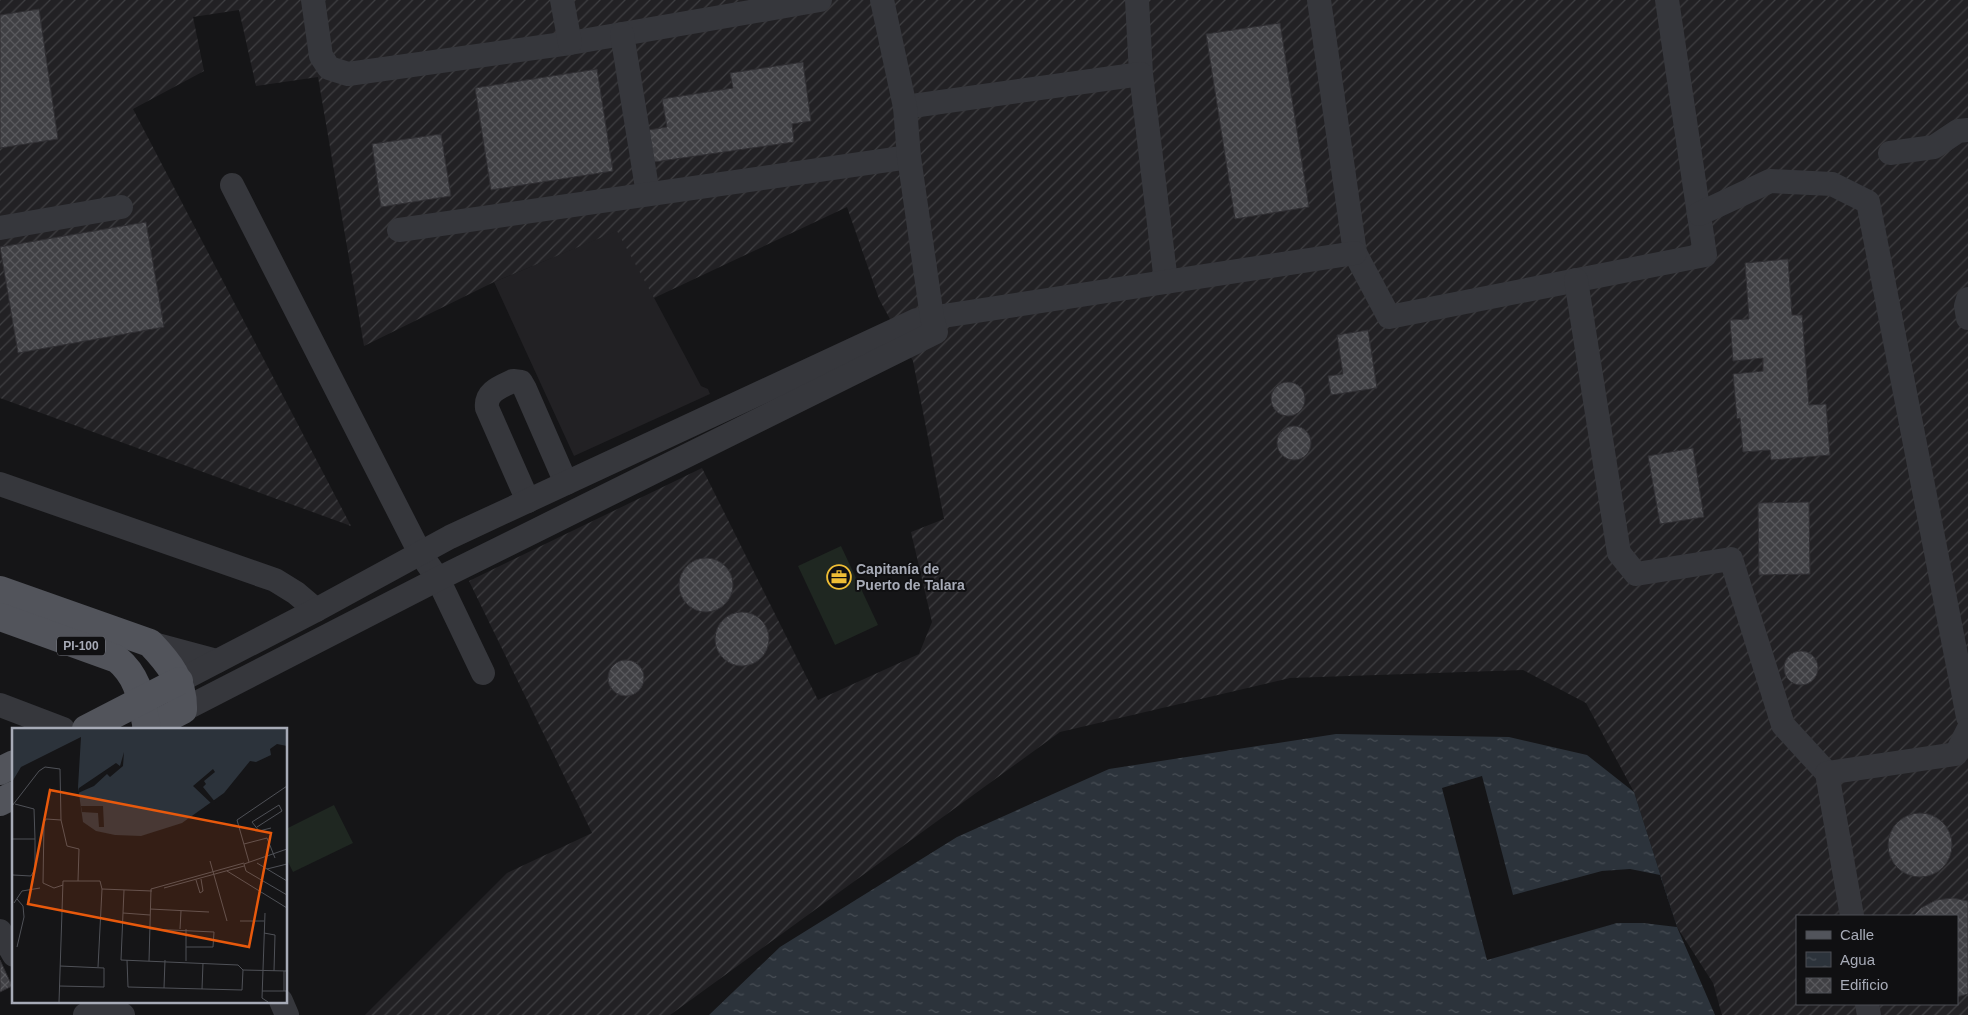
<svg xmlns="http://www.w3.org/2000/svg" width="1968" height="1015" viewBox="0 0 1968 1015" font-family="Helvetica,sans-serif">
  <style>
    .built { fill: #222124 }
    .industrial { fill: url(#industrial-furrows); fill-rule: evenodd }
    .pitch { fill: #1f2721 }
    .water { fill: url(#water-ripples) }
    .pier { fill: #151517 }
    .building { fill: url(#building-cross-hatch); stroke: #302f33 }
    .lines { fill: none; stroke-linecap: round; stroke-linejoin: round }
    .minor { stroke: #36373c; stroke-width: 24 }
    .major { stroke: #52545b; stroke-width: 28 }
    .labels { text-anchor: middle; stroke-width: 4; stroke-linejoin: round; paint-order: stroke }
    .shield { fill: #101012; stroke: #7a7c86; stroke-width: 1 }
    .shield-label { font-size: 12px; font-weight: bold; fill: #a7abb7 }
    .poi-label { font-size: 14px; font-weight: bold; fill: #a7abb7; stroke: #101012; text-anchor: start }
    .inset-road { fill: none; stroke: #4f5157; stroke-width: 1 }
    .view { fill: #e8590c; fill-opacity: 0.15; stroke: #e8590c; stroke-width: 2.5 }
    .inset-edge { fill: none; stroke: #a7abb7; stroke-width: 2.5 }
  </style>
  <defs>
    <pattern id="industrial-furrows" width="10" height="10" patternUnits="userSpaceOnUse" patternTransform="scale(1.25)"><rect width="10" height="10" fill="#222124"/><path d="M-1 1l2-2M0 10L10 0M9 11l2-2" fill="none" stroke="#3f3f42"/></pattern>
    <pattern id="water-ripples" width="26" height="14" patternUnits="userSpaceOnUse" patternTransform="scale(1.25)"><rect width="26" height="14" fill="#2c333b"/><path d="M2 4q2-2 4 0t4 0M15 11q2-2 4 0t4 0" fill="none" stroke="#484e55"/></pattern>
    <pattern id="building-cross-hatch" width="8" height="8" patternUnits="userSpaceOnUse" patternTransform="scale(1.25)"><rect width="8" height="8" fill="#404044"/><path d="M0 0l8 8M0 8l8-8" fill="none" stroke="#59595d"/></pattern>
  </defs>
  <rect width="100%" height="100%" fill="#151517"/>
  <polygon class="built" points="618,230 701,386 708,389 710,394 574,456 494,282"/>
  <path class="industrial" d="M0 0H1968V1015H1722L1713 983 1677 927 1634 792 1586 703 1523 670 1290 678 1060 732 670 1015H365L507 873 592 833 469 581 702 468 818 700 919 654 932 622 911 532 944 519 913 361 879 299 847 207 654 298 617 231 494 282 364 346 318 77 256 86 239 10 193 17 204 71 133 109 351 526 0 398ZM1797 916H1957V1004H1797Z"/>
  <g class="pitch">
    <polygon points="841,546 878,625 835,645 798,566"/>
    <polygon points="334,805 353,843 293,872 286,858 286,829"/>
  </g>
  <polygon class="water" points="1336,734 1509,737 1587,755 1634,792 1677,927 1715,1015 709,1015 780,947 957,837 1109,769"/>
  <polygon class="pier" points="1482,776 1513,895 1602,871 1630,869 1660,875 1677,927 1643,923 1617,923 1487,960 1442,788"/>
  <g class="building">
    <polygon points="39,9 58,139 0,148 0,15"/>
    <polygon points="1280,23 1309,207 1235,219 1206,34"/>
    <polygon points="803,62 811,121 792,124 794,142 654,162 649,130 667,127 662,99 733,88 730,73"/>
    <polygon points="597,69 613,171 491,190 475,88"/>
    <polygon points="441,134 451,196 381,207 372,144"/>
    <polygon points="146,222 164,327 18,353 0,247"/>
    <polygon points="1788,259 1792,315 1802,315 1809,405 1826,404 1830,455 1771,460 1770,450 1743,452 1740,418 1737,419 1733,374 1763,371 1763,358 1733,361 1730,320 1749,319 1745,263"/>
    <polygon points="1368,330 1377,388 1331,395 1328,376 1343,374 1337,335"/>
    <circle cx="1288" cy="399" r="17"/>
    <circle cx="1294" cy="443" r="17"/>
    <polygon points="1693,448 1704,517 1660,524 1648,456"/>
    <polygon points="1809,502 1810,574 1759,575 1758,503"/>
    <circle cx="706" cy="585" r="27"/>
    <circle cx="742" cy="639" r="27"/>
    <circle cx="1801" cy="668" r="17"/>
    <circle cx="626" cy="678" r="18"/>
    <circle cx="1920" cy="845" r="32"/>
    <polygon points="1953,898 1968,901 1968,994 1957,997 1957,916 1913,916 1921,908 1936,900"/>
    <polygon points="0,960 12,986 0,992"/>
  </g>
  <g class="lines">
    <g class="minor">
      <polyline points="313,0 321,56 329,68 348,74 570,43 820,0"/>
      <polyline points="562,0 570,43"/>
      <polyline points="1137,0 1141,74"/>
      <polyline points="1319,0 1355,253 1389,317 1705,255 1667,0"/>
      <polyline points="622,34 648,194"/>
      <polyline points="905,107 1141,74 1166,282"/>
      <polyline points="1890,153 1934,147 1958,131 1968,130"/>
      <polyline points="232,185 420,553 438,579 483,673"/>
      <polyline points="1699,214 1770,181 1832,184 1868,202 1968,717"/>
      <polyline points="0,228 121,207"/>
      <polyline points="399,230 909,157"/>
      <polyline points="1576,280 1619,553 1636,574 1731,559 1783,725 1827,773"/>
      <polyline points="1968,299 1966,306 1968,318"/>
      <polyline points="0,484 275,580 296,593 316,610"/>
      <path d="M528 501 487 408C485 392 500 387 513 381L521 382 525 389 566 483"/>
      <polyline points="150,643 217,661"/>
      <polyline points="179,681 316,610 450,537 917,320 1355,253"/>
      <polyline points="0,705 63,729"/>
      <polyline points="183,710 438,579 936,332 932,317 909,157 905,107 882,0"/>
      <polyline points="1852,916 1827,773 1956,754 1968,730"/>
      <polyline points="0,931 14,955"/>
      <polyline points="281,1001 287,1015"/>
      <polyline points="1867,1004 1869,1015"/>
      <path d="M85 1015C98 1009 110 1005 123 1015"/>
    </g>
    <g class="major">
      <path d="M0 590 150 643C169 663 184 681 183 710L146 729"/>
      <path d="M0 617 117 659C140 678 141 701 147 728"/>
      <polyline points="86,729 179,681"/>
      <polyline points="0,771 14,764"/>
      <polyline points="0,802 14,795"/>
    </g>
  </g>
  <defs>
    <g id="office-ring" transform="scale(1.25)"><circle r="9.5" fill="#101012" stroke="#efbe35" stroke-width="1.5"/><path d="M-6-3h4V-5.5h4V-3h4V5H-6ZM-1-4.5V-3h2v-1.5ZM-6 0V1H6V0Z" fill="#efbe35"/></g>
  </defs>
  <g fill-rule="evenodd">
    <use href="#office-ring" x="839" y="577"/>
  </g>
  <g class="labels">
    <rect class="shield" x="57" y="636.5" width="48" height="19" rx="4"/>
    <g class="shield-label">
      <text x="81" y="650">PI-100</text>
    </g>
    <g class="poi-label">
      <text x="856" y="574">Capitanía de<tspan x="856" dy="16">Puerto de Talara</tspan></text>
    </g>
  </g>
  <g transform="translate(12 728)">
    <rect width="275" height="275" fill="#151517"/>
    <path d="M0 1H275V18L265 16 258 21 259 27 244 34 238 33 212 65 170 95 129 108 103 107 84 103 71 94 66 59 69 9 9 39 0 54Z" fill="#2c333b"/>
    <path d="M112 24 111 38 98 49 95 46 82 58 66 65 67 60 104 35 108 38ZM201 41 203 44 192 53 194 56 191 59 204 75 201 77 181 58ZM69 78H91L92 99H87L86 85 70 84Z" fill="#151517"/>
    <path class="inset-road" d="M3 76 22 81 23 111M0 78 27 43 33 39 48 41 49 92 34 91 32 94 31 155 42 160 51 157M49 92 55 118 67 121 66 153M245 99 270 83 267 77 240 94 247 103 259 100M0 111H23V141L19 148 1 147M232 116 255 110 263 130M275 121 232 136 234 143 275 167M198 133 215 193M237 134 225 92 275 58M245 135 275 153M255 141 275 136M215 143 275 180M0 147V178M184 152 188 165 191 163 189 151M152 160 232 138M90 161 140 163M112 162 111 185 138 187M5 171 11 178 12 189 5 219M2 175 10 163 28 160M138 181 197 184M111 185 109 232 226 237 231 242 230 262 116 259 115 232M253 185 250 270 256 274M228 193H252M138 201 202 204 201 219H174M168 201 169 183M252 205 263 207 262 243M137 233 139 161 232 135M174 233V201M231 242 275 243M47 258 92 259V240L48 238M152 260 153 232M190 261 191 235M250 263H275M272 263V243M47 274 51 153H88L90 161 86 239"/>
    <path class="view" d="M38 62 259 105 237 219 16 176Z"/>
    <rect width="275" height="275" class="inset-edge"/>
  </g>
  <rect x="1796" y="915" width="162" height="90" fill="#101012" stroke="#4c4e54"/>
  <rect x="1806" y="931" width="25" height="8" fill="#52545b" stroke="#4c4e54"/>
  <text x="1840" y="940" font-size="15" fill="#a7abb7">Calle</text>
  <rect x="1806" y="952" width="25" height="15" fill="url(#water-ripples)" stroke="#4c4e54"/>
  <text x="1840" y="965" font-size="15" fill="#a7abb7">Agua</text>
  <rect x="1806" y="978" width="25" height="15" fill="url(#building-cross-hatch)" stroke="#4c4e54"/>
  <text x="1840" y="990" font-size="15" fill="#a7abb7">Edificio</text>
</svg>
